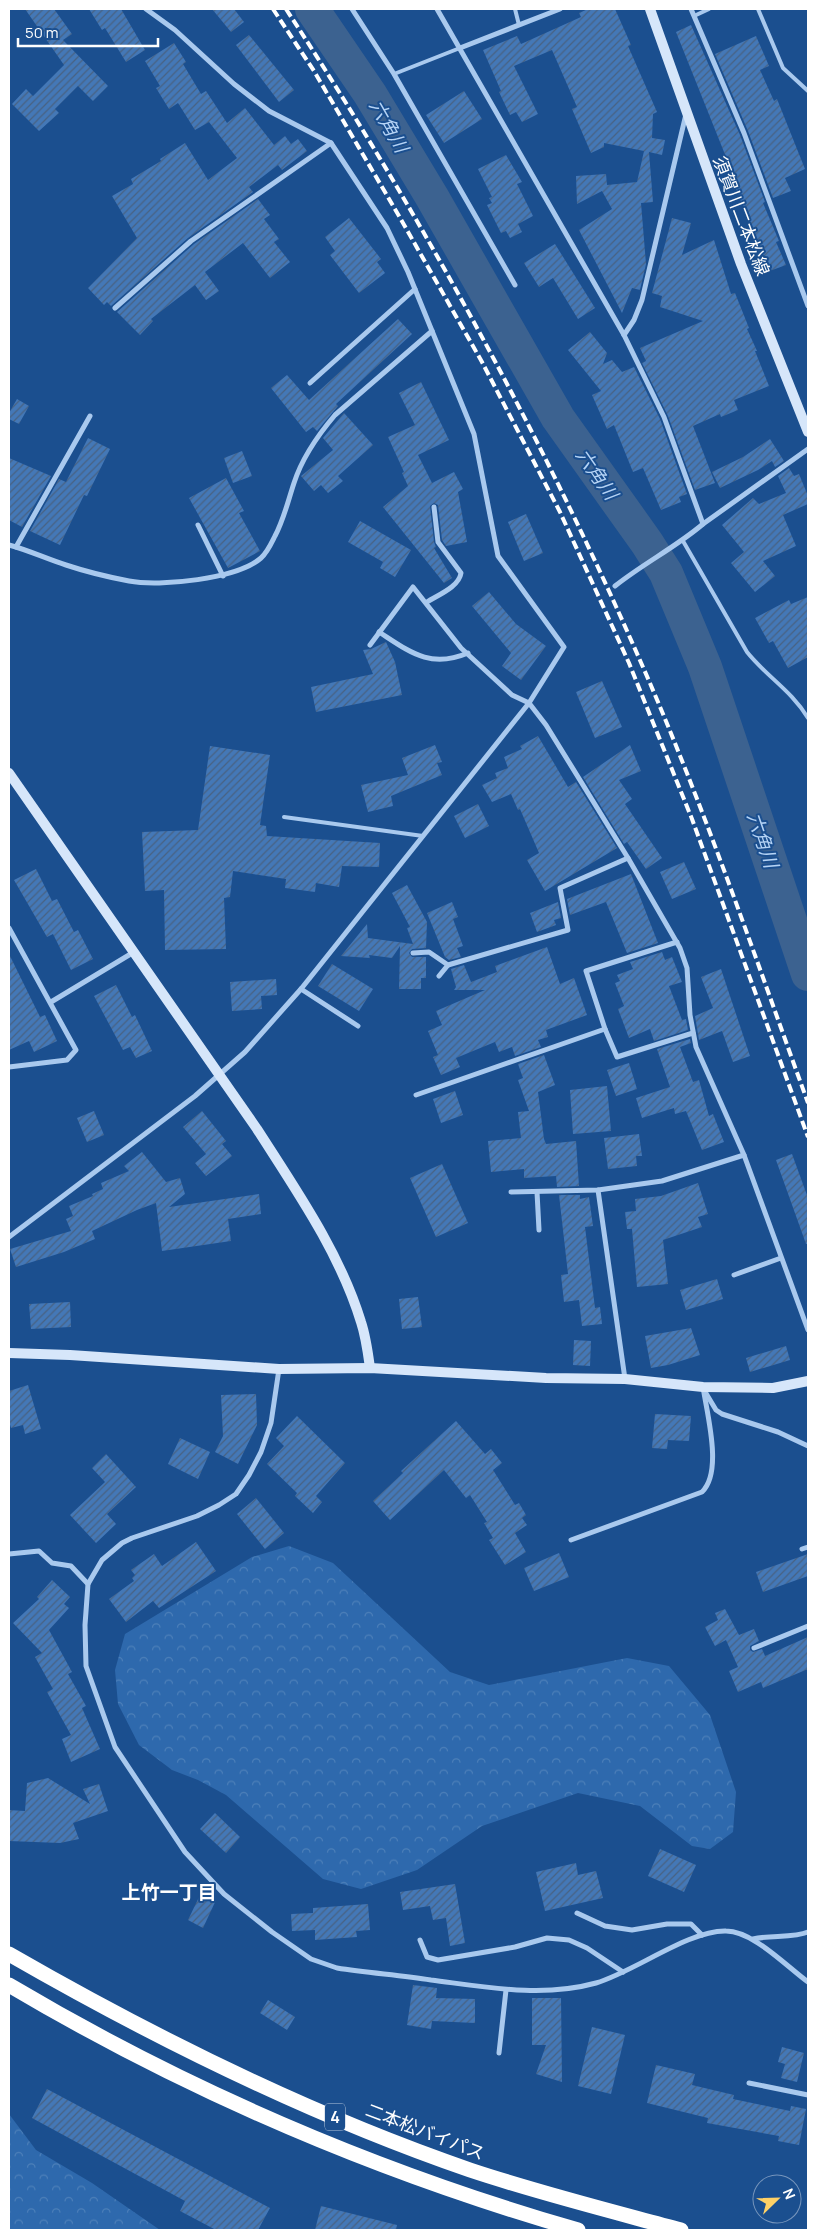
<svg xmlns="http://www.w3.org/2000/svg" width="817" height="2239" viewBox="0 0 817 2239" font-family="Manrope,'Noto Sans JP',sans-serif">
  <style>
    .forest { fill: url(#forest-crowns) }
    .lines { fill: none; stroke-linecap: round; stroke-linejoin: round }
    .river { stroke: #3c6290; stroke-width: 34 }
    .building { fill: url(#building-hatch) }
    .lane { stroke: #a9c9ee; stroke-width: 4 }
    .street { stroke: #a9c9ee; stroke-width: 5 }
    .secondary { stroke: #d6e6fa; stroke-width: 10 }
    .highway { stroke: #fff; stroke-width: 15 }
    .rail { stroke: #fff; stroke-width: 4; stroke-dasharray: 9 4; stroke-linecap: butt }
    .labels { text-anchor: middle; stroke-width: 4; stroke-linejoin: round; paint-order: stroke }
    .shield { fill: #1b4f8f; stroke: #bbcadd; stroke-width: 1 }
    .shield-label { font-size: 16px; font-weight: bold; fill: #fff }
    .street-label { font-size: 18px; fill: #fff; stroke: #1b4f8f }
    .water-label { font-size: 19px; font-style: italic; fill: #b5d3f5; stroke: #1b4f8f }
    .neighbourhood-label { font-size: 19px; font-weight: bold; fill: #fff; stroke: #1b4f8f }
  </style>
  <defs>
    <pattern id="forest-crowns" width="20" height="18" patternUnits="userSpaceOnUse" patternTransform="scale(1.25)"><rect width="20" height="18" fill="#2e69ad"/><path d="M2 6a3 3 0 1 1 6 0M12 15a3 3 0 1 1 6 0" fill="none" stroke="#4d80b9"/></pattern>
    <pattern id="building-hatch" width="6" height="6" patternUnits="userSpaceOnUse" patternTransform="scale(1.25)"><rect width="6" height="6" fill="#4478b7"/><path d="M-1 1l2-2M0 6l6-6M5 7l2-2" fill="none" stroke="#486282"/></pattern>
  </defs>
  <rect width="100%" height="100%" fill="#1b4f8f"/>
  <g class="forest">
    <polygon points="289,1546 333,1563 450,1672 489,1685 627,1658 669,1666 710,1715 736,1792 733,1832 710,1849 692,1846 640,1806 578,1793 482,1826 417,1870 361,1889 323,1879 226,1795 198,1780 172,1770 139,1745 118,1704 115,1670 125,1634 252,1557"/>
    <polygon points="9,2114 36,2150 92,2183 160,2230 9,2230"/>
  </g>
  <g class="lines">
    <polyline class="river" points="312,9 370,94 432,197 558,418 647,543 666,573 705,667 808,974"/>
  </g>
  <g class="building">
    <polygon points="25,9 54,9 72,34 63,40 108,86 93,101 78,86 55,109 59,113 39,131 12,104 26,89 33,96 64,65"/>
    <polygon points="89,9 121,9 145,50 126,62 105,28 102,30"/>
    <polygon points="212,9 234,9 244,22 231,32"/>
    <polygon points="588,9 615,9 631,45 628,46 657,112 653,114 652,138 665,140 662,155 649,152 653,202 641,203 646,264 640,290 632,288 622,313 579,230 612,209 602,191 577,204 576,176 606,174 607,185 637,182 644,151 604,143 604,147 591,153 572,109 577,107 552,50 514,66 538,114 522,122 516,112 510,115 499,92 501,91 483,50 517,36 521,44 581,17 579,13"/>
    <polygon points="691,25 740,135 765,202 763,203 779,241 776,242 786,265 767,272 748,224 750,223 727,168 730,167 676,32"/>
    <polygon points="249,35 294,90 279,102 236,45"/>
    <polygon points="756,36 769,66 760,70 774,101 777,99 805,169 785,178 791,191 773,198 748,131 715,54"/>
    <polygon points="174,43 186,62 183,64 201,94 206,91 227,123 245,108 274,145 285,136 291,144 298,139 307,151 282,170 278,165 249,187 253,192 188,238 111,306 107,302 104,305 88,288 137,238 112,196 133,184 131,179 161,161 160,159 185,143 208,180 237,158 209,122 195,130 178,103 169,109 156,88 160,86 145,61"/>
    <polygon points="464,91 482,119 444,143 426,115"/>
    <polygon points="506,155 522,182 517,184 533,216 518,224 522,232 510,238 506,231 501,233 487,205 492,203 489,198 492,197 478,169"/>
    <polygon points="258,199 270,215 264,219 279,239 274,242 290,262 270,278 243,243 205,272 219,291 206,300 195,285 151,319 153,321 140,335 117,312 194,244"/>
    <polygon points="349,218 381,259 377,262 385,273 359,293 330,255 335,251 325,237"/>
    <polygon points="672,218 691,223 682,255 714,240 731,294 735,293 749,328 747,329 757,351 755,351 769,386 734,400 738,410 721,417 720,414 693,426 715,483 695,490 668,416 642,363 646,361 640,348 703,321 660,307 662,296 652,293"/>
    <polygon points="555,244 595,308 578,319 553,278 539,287 524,263"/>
    <polygon points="398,319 412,334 336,404 338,406 317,431 313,427 306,432 271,388 287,375 309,400"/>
    <polygon points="590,332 607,353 603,364 612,360 622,372 634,367 660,419 687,494 679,497 681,502 661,510 643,468 633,472 614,425 607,429 592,395 601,391 568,350"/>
    <polygon points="421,382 449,440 418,455 432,483 454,472 463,489 458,492 467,542 446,546 442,540 438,505 434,503 430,506 434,542 436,547 434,548 452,578 444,583 383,507 408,486 402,473 404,472 388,437 415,425 399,393"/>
    <polygon points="17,399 29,406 19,424 9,419 9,413"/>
    <polygon points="344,413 373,445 338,476 343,481 328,493 321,485 314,491 301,476 333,450 323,438"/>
    <polygon points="88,438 110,449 87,496 84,495 60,545 30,531 59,479 66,482"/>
    <polygon points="770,439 784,461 775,467 772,461 758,470 720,488 712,472 743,457"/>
    <polygon points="242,451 252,476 233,483 224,458"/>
    <polygon points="9,458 51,476 22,527 9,520"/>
    <polygon points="789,468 794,476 799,474 808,496 808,504 783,515 796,546 763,561 775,576 755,592 731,563 744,552 722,525 753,498 759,504 786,493 778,476"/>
    <polygon points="226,478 244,511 239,513 260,551 228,568 189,498"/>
    <polygon points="526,514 543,553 524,561 508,522"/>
    <polygon points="360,521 411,550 395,577 380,568 383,562 348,542"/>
    <polygon points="489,592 516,624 546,646 521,680 502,666 511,653 472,606"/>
    <polygon points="808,597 808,657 788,668 773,641 769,643 755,618 789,600 791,604"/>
    <polygon points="386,642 395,662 402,695 316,712 311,687 373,674 363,650 371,649"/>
    <polygon points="602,681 622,727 595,738 576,692"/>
    <polygon points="538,736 568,787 576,782 617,848 545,891 527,860 539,853 520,809 518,810 511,794 492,802 482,785 497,778 495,773 508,768 504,757 522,749 520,746"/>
    <polygon points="435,745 442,762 437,763 442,775 391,796 393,806 368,812 361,785 408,775 402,758"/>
    <polygon points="630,745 641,771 619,780 632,799 625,804 662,858 646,869 627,842 624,844 583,777"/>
    <polygon points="210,746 270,755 260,825 266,826 267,836 380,843 379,867 342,866 339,887 316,883 315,892 285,888 286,879 233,871 230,897 224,898 226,949 165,950 164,890 145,891 142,832 198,830"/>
    <polygon points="478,804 489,826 465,838 454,816"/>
    <polygon points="684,862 696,889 672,899 660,872"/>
    <polygon points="36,869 52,901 57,899 74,932 78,930 93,959 71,970 53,934 47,937 14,880"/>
    <polygon points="631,874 658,943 627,953 606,902 570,915 567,899"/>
    <polygon points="407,885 427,922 426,948 412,949 409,953 412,957 426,957 426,978 421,978 421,989 399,989 400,946 392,958 369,955 370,958 341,956 367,924 368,938 413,944 407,928 410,927 392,893"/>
    <polygon points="452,902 458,917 453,919 463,946 457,948 461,957 449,960 445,957 427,913"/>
    <polygon points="558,902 561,918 554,920 556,925 537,932 530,913"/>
    <polygon points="547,947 560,984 574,978 587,1015 546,1030 548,1037 538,1040 541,1047 515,1056 512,1047 499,1052 495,1042 456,1058 460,1067 441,1075 433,1057 438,1055 428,1031 442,1025 436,1011 485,990 454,990 456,987 451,969 464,965 471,982 497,972 495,966"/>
    <polygon points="662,952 665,960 672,957 682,982 669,986 682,1020 686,1019 688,1030 654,1041 650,1029 629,1038 618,1009 624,1006 615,983 620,981 617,975 633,969 630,962"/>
    <polygon points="9,954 40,1017 45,1015 57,1041 34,1052 29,1041 9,1050"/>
    <polygon points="332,964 373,989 359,1011 318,986"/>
    <polygon points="721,969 750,1056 733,1062 722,1031 699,1040 695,1016 713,1008 701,977"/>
    <polygon points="276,979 277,995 261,996 262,1009 232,1011 230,982"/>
    <polygon points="116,985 132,1017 135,1015 152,1051 136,1058 130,1047 123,1050 94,996"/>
    <polygon points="690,1039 691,1043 680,1047 693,1082 699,1080 709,1116 713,1114 724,1142 702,1150 686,1111 675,1114 674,1108 642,1118 636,1098 670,1087 657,1049"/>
    <polygon points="544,1055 555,1085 538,1092 544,1139 546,1144 576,1141 579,1186 557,1187 556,1176 524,1178 524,1169 491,1172 488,1141 521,1138 518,1112 529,1111 518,1080 523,1078 518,1064"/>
    <polygon points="629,1063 637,1089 616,1096 607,1070"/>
    <polygon points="607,1086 611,1131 573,1134 570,1090"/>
    <polygon points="455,1091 463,1115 441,1123 433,1099"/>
    <polygon points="94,1111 104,1135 87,1142 77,1118"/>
    <polygon points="202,1111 226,1141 222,1144 232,1156 206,1176 195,1163 206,1154 183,1127"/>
    <polygon points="639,1134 642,1156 636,1156 637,1166 608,1169 604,1138"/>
    <polygon points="142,1152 166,1182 180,1178 185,1194 169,1207 259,1194 261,1214 228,1219 231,1241 162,1251 156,1203 137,1210 92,1231 95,1239 64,1252 16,1267 10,1249 71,1231 66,1219 73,1216 69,1206 93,1196 92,1194 103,1189 101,1183 129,1171 124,1166"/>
    <polygon points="792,1154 808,1198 808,1244 806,1244 776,1160"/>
    <polygon points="442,1164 468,1223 436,1237 410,1178"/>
    <polygon points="698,1183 708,1214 698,1217 702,1227 663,1240 668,1284 637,1287 632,1229 627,1229 625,1212 636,1211 635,1199 661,1196"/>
    <polygon points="559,1195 580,1195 580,1199 589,1197 593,1226 585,1227 595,1308 600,1307 602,1324 582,1326 579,1300 564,1302 561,1275 568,1274"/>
    <polygon points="717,1279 723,1299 686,1310 680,1290"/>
    <polygon points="418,1297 422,1327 402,1329 399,1299"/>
    <polygon points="70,1302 71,1327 31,1329 29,1304"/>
    <polygon points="691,1328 700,1355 668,1365 651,1368 645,1336"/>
    <polygon points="574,1340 591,1341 590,1366 573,1365"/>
    <polygon points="786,1346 790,1360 750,1372 746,1358"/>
    <polygon points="28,1385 41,1429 25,1434 23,1425 11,1428 9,1421 9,1391"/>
    <polygon points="256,1394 257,1425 238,1464 215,1452 223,1436 221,1395"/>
    <polygon points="655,1414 691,1416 689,1441 668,1440 667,1449 652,1448"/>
    <polygon points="297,1416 345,1463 316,1496 322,1502 313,1513 295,1496 297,1493 267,1464 284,1446 276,1438"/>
    <polygon points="456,1421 485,1454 491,1449 502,1463 493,1470 515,1505 519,1503 526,1515 522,1518 527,1525 515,1533 526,1552 505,1565 489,1540 493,1538 484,1523 487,1522 470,1495 466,1498 444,1470 390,1520 373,1501 403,1473 401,1471"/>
    <polygon points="180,1438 210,1452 198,1479 168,1464"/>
    <polygon points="106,1454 136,1487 107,1514 116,1524 96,1543 70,1515 105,1482 92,1468"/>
    <polygon points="256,1498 284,1533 265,1549 237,1514"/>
    <polygon points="196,1542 216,1571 159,1608 153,1601 126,1622 109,1599 134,1581 132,1578 135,1575 131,1570 154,1554 162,1566"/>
    <polygon points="559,1553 569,1577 534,1591 524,1568"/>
    <polygon points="808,1554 808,1576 763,1592 756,1572"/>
    <polygon points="52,1580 70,1597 64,1604 69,1608 49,1630 72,1672 68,1674 86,1706 82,1708 100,1749 71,1762 62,1739 71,1735 47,1692 53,1689 35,1657 42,1653 13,1623 39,1599 37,1597"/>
    <polygon points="725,1609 739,1635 754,1629 759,1641 750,1646 750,1650 753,1652 762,1649 765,1656 808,1637 808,1669 763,1688 761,1682 738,1692 729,1671 738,1667 726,1640 715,1646 705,1627 718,1620 715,1613"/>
    <polygon points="48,1778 90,1804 83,1789 99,1784 108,1811 73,1823 79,1839 60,1843 9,1841 9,1810 25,1811 27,1783"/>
    <polygon points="215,1813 240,1837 226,1853 200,1829"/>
    <polygon points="660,1849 696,1865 684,1892 648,1876"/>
    <polygon points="576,1863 578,1875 596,1871 603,1898 545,1911 536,1872"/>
    <polygon points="455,1884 465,1943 450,1946 446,1918 433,1920 430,1906 403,1910 400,1892"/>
    <polygon points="201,1893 216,1900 203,1928 188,1920"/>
    <polygon points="368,1904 370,1930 356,1931 357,1937 315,1940 315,1930 292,1931 291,1914 313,1913 313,1908"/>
    <polygon points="413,1985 437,1988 436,1998 475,1999 475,2023 432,2021 431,2029 407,2025"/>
    <polygon points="532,1998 561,1998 562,2082 536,2074 546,2045 532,2045"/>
    <polygon points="268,2000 295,2017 287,2030 260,2013"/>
    <polygon points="592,2027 625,2035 611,2094 578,2086"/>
    <polygon points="782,2047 804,2053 797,2082 781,2078 785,2064 778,2062"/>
    <polygon points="656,2065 695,2074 692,2085 734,2095 733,2099 790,2111 791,2106 806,2109 799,2145 778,2141 779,2136 707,2123 708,2118 647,2103"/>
    <polygon points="47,2089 270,2208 258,2230 216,2230 180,2211 185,2201 32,2118"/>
    <polygon points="321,2206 397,2225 396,2230 315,2230"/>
  </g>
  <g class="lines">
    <g class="lane">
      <polyline points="515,9 519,25"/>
      <polyline points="758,9 783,68 808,91"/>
      <polyline points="694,16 709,9"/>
      <polyline points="394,74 460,48"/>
      <path d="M683 541 747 652C766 676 792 691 808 718"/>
      <polyline points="284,817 423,836"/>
    </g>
    <g class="street">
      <polyline points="352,9 394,74 515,285"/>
      <path d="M437 9 624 335 664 417 703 524C676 547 644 563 615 586"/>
      <polyline points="691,9 744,133 808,306"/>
      <polyline points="460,48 560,9"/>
      <polyline points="115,308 191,241 331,143"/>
      <polyline points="624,335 634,320 642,300 686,114"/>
      <polyline points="310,383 415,289"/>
      <polyline points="703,524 808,449"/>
      <polyline points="198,525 223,576"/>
      <path d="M9 545C28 550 47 559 66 565 87 572 108 577 129 581 160 587 237 579 261 558 267 553 271 544 275 536 284 519 288 501 294 483 302 458 318 435 335 415L432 331"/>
      <polyline points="16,547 90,416"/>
      <path d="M427 602C438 595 459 587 461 573L438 542 434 507"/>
      <path d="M379 632C410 652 430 669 468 653"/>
      <polyline points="370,645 413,587 461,648 512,695 529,703 546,725 628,858 680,948 687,968 690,1015 696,1047 744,1155 808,1330"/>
      <polyline points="9,928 76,1050 67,1060 9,1067"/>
      <polyline points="413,953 429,952 448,965"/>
      <polyline points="439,976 448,965 568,930 560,888 628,858"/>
      <polyline points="301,989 358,1026"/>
      <polyline points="51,1002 134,952"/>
      <polyline points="605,1029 617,1057 693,1033"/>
      <polyline points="416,1095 605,1029 586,971 677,942"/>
      <polyline points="598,1190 625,1379"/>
      <polyline points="511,1192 598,1190 662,1181 744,1155"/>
      <polyline points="537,1192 539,1230"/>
      <polyline points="9,1237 195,1096 245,1052 301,989 529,703 564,647 498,556 474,434 408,272 387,228 331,143 269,111 234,84 175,30 146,9"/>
      <polyline points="734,1275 781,1258"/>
      <path d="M279 1369 271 1423 261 1452 249 1475 236 1494 219 1505 197 1516 132 1538 122 1543 102 1560 88 1584 85 1625 86 1666 115 1747 185 1852 224 1894 272 1932 311 1959 337 1968C368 1973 400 1975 431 1980 486 1987 542 1998 596 1983 634 1972 689 1930 726 1931 753 1931 786 1966 808 1982"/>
      <polyline points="704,1390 716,1410 722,1414 778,1432 808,1446"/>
      <path d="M571 1540 702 1492C723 1472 707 1414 703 1387"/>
      <polyline points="802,1549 808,1547"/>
      <polyline points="9,1554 39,1551 52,1563 71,1566 88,1584"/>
      <polyline points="754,1648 808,1626"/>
      <polyline points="577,1913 605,1926 632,1930 667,1924 691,1924 702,1935"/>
      <path d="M753 1939C770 1935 794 1938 808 1932"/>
      <polyline points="420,1940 427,1957 438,1960 515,1947 547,1938 569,1940 587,1948 623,1972"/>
      <polyline points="499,2053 506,1990"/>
      <polyline points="749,2083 808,2095"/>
    </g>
    <g class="secondary">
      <polyline points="650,9 741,264 808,432"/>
      <path d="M9 773 257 1129C296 1190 340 1253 361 1322 366 1337 368 1353 370 1368"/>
      <polyline points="9,1353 70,1355 279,1369 370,1368 546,1378 625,1379 703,1387 773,1388 808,1381"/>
    </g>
    <g class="highway">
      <path d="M9 1954C155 2038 310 2115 470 2170 539 2193 611 2211 681 2230"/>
      <path d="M9 1985C186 2090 380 2173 578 2230"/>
    </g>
    <g class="rail">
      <polyline points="273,9 314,71 399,216 482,362 560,512 629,663 692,819 808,1137"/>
      <path d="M286 9C421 215 540 432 639 658 703 803 754 954 808 1103"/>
    </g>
  </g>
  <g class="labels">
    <rect class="shield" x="325" y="2103.5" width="20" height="27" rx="4"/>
    <g class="shield-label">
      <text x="335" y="2123">4</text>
    </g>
    <g class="street-label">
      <text transform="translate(741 216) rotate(69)" y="6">須賀川二本松線</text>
      <text transform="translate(425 2132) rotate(21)" y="6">二本松バイパス</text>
    </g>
    <g class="water-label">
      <text transform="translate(389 126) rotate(60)" y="7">六角川</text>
      <text transform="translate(597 474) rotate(55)" y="7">六角川</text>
      <text transform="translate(763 840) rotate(71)" y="7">六角川</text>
    </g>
    <g class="neighbourhood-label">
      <text x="169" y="1899">上竹一丁目</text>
    </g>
  </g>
  <rect width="817" height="2239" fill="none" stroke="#ffffff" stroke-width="20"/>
  <g transform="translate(777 2199) rotate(67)"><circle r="24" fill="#1b4f8f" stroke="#7695bc"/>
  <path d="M0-4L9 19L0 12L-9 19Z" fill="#ffd166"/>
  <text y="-8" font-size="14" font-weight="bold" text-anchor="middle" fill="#ffffff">N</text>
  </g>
  <path d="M18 38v8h140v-8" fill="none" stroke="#ffffff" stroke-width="2.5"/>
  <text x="25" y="38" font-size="15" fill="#ffffff" stroke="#1b4f8f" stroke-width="4" paint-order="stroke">50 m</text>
</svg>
